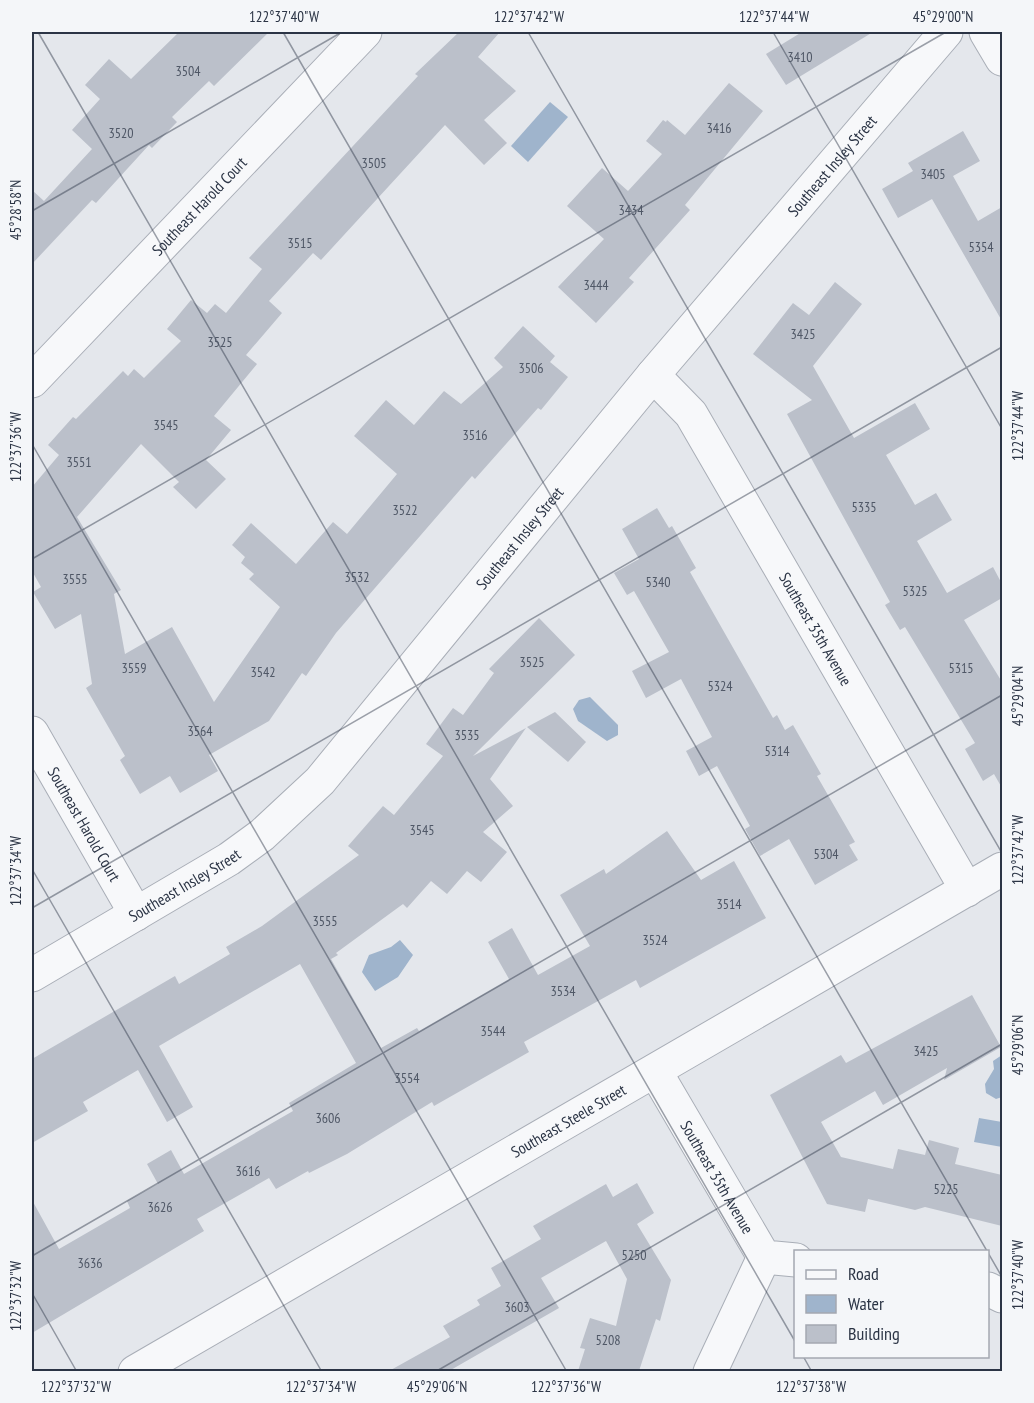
<svg xmlns="http://www.w3.org/2000/svg" width="1034" height="1403" font-family="'PT Sans Narrow',sans-serif">
<style>
.water{fill:#9fb4cc}
.building{fill:#bbc0ca}
.lines{fill:none;stroke-linecap:round;stroke-linejoin:round}
.minor-casing{stroke:#a9aeb7;stroke-width:35}
.tertiary-casing{stroke:#a9aeb7;stroke-width:35}
.minor{stroke:#f7f8fa;stroke-width:33}
.tertiary{stroke:#f7f8fa;stroke-width:33}
.ticks{fill:none;stroke:#2b3445;stroke-width:1.5;stroke-opacity:0.45}
.labels{text-anchor:middle;stroke-width:4.5;stroke-linejoin:round;paint-order:stroke}
.number-label{font-size:14px;fill:#4f5766}
.street-label{font-size:16px;fill:#2b3445;stroke:#f4f6f9}
.neatline{fill:none;stroke:#2b3445;stroke-width:2}
.ticks-label{font-size:15px;text-anchor:middle;fill:#2b3445}
</style>
<rect width="100%" height="100%" fill="#e4e7ec"/>
<g class="water">
<polygon points="550,102 568,117 528,162 511,146"/>
<polygon points="590,697 618,725 618,735 607,741 578,721 573,709 579,700"/>
<polygon points="400,940 413,955 398,977 375,991 362,972 369,955 391,947"/>
<polygon points="1002,1055 1002,1097 996,1099 986,1093 985,1084 994,1069 993,1061"/>
<polygon points="979,1118 1002,1122 1002,1147 974,1142"/>
</g>
<g class="building">
<polygon points="179,32 269,32 214,86 209,81 172,117 177,122 152,148 149,145 96,203 92,200 32,264 32,190 44,201 92,149 72,130 100,99 85,85 109,59 131,79"/>
<polygon points="459,32 500,32 478,57 516,91 484,120 507,143 484,165 445,125 321,260 313,253 269,301 282,313 246,355 257,364 214,416 231,430 206,460 226,479 196,509 173,487 179,482 141,444 77,517 121,590 114,594 125,654 172,627 214,702 280,607 249,579 254,574 241,563 245,557 232,545 251,523 296,564 333,522 347,534 397,474 354,436 386,400 414,425 444,391 461,404 503,367 494,358 523,326 555,356 550,362 568,377 541,410 538,408 475,479 472,476 336,633 306,676 302,673 269,721 209,755 218,771 180,793 170,776 140,794 120,760 125,756 86,688 92,684 81,614 55,629 33,592 41,587 32,571 32,487 59,455 48,445 73,417 76,419 123,371 128,376 134,369 144,378 181,341 167,329 191,300 207,313 215,304 226,313 262,269 249,258 418,76 415,74"/>
<polygon points="802,32 873,32 786,85 766,54"/>
<polygon points="729,83 763,111 685,205 690,210 629,278 634,282 596,323 558,287 604,239 567,206 602,168 628,191 662,154 646,141 663,120 666,122 667,120 685,135"/>
<polygon points="963,131 980,161 953,176 978,221 1002,207 1002,321 932,199 898,218 882,189 913,171 908,163"/>
<polygon points="835,282 862,304 813,366 854,438 915,403 930,429 886,455 915,505 936,493 952,520 917,541 947,593 993,567 1002,584 1002,598 964,620 1002,682 1002,788 994,774 983,781 965,749 975,743 905,627 900,630 885,605 890,602 787,414 812,400 753,354 793,303 809,315"/>
<polygon points="657,508 669,528 672,526 696,568 690,572 773,718 777,715 785,730 793,725 821,774 817,776 855,842 849,845 858,860 815,885 789,839 760,856 745,829 750,826 717,766 699,776 686,751 712,737 681,679 646,698 632,671 669,652 634,591 627,595 614,573 639,559 622,529"/>
<polygon points="539,618 575,655 473,756 526,728 490,779 513,806 483,832 507,852 481,882 467,871 447,894 431,881 407,908 403,904 336,953 338,955 331,959 381,1048 417,1028 419,1031 509,979 488,942 512,928 538,975 590,946 560,895 604,869 606,874 667,831 701,880 734,861 766,918 640,988 636,980 524,1042 529,1052 434,1106 432,1102 347,1154 309,1173 308,1171 276,1189 269,1178 197,1219 204,1231 32,1333 32,1200 59,1249 130,1208 127,1201 158,1184 147,1164 171,1150 184,1174 293,1111 289,1103 356,1063 300,964 159,1046 193,1107 167,1122 138,1070 83,1102 88,1111 32,1143 32,1059 175,976 179,984 230,954 226,947 262,926 359,855 348,846 383,806 394,815 443,756 426,744 453,708 463,715 494,673 489,669"/>
<polygon points="555,712 586,742 568,762 527,727"/>
<polygon points="972,995 1001,1047 944,1080 947,1068 883,1105 875,1091 821,1122 841,1157 893,1169 898,1149 925,1155 929,1140 959,1148 955,1164 1002,1175 1002,1226 925,1207 915,1210 868,1199 865,1212 827,1204 770,1095 841,1055 846,1063"/>
<polygon points="637,1183 654,1213 637,1224 671,1280 660,1321 656,1319 639,1371 578,1371 585,1349 580,1348 590,1318 616,1326 627,1279 606,1241 541,1278 559,1308 449,1371 389,1371 450,1337 443,1326 480,1305 477,1300 501,1286 491,1268 541,1239 533,1226 606,1184 613,1197"/>
</g>
<g class="lines">
<g class="minor-casing">
<g id="minor">
<polyline points="986,32 1002,59"/>
<path id="s1" d="M653,375L691,414L967,890"/>
<path id="s2" d="M32,381L365,32"/>
<path id="s3" d="M32,733L136,914"/>
<path id="s4" d="M32,975L229,859L262,835L320,781L653,375L946,32"/>
<path id="s5" d="M655,1071L764,1257L796,1260"/>
<polyline points="988,1289 1002,1296"/>
<polyline points="710,1372 764,1257"/>
</g>
</g>
<g class="tertiary-casing">
<g id="tertiary">
<path id="s6" d="M135,1372L1002,869"/>
</g>
</g>
<use href="#minor" class="minor"/>
<use href="#tertiary" class="tertiary"/>
</g>
<path class="ticks" d="M38,32L796,1343M283,32L1002,1277M528,32L1002,853M773,32L1002,429M32,211L342,32M32,444L567,1372M32,559L946,32M32,869L322,1372M32,908L1002,347M32,1256L1002,695M32,1293L77,1372M803,1356L812,1372M435,1372L1002,1044"/>
<g class="labels">
<g class="number-label">
<text x="800" y="62">3410</text>
<text x="188" y="76">3504</text>
<text x="719" y="133">3416</text>
<text x="121" y="138">3520</text>
<text x="374" y="168">3505</text>
<text x="933" y="179">3405</text>
<text x="631" y="215">3434</text>
<text x="300" y="248">3515</text>
<text x="981" y="252">5354</text>
<text x="596" y="290">3444</text>
<text x="803" y="339">3425</text>
<text x="220" y="347">3525</text>
<text x="531" y="373">3506</text>
<text x="166" y="430">3545</text>
<text x="475" y="440">3516</text>
<text x="79" y="467">3551</text>
<text x="864" y="512">5335</text>
<text x="405" y="515">3522</text>
<text x="357" y="582">3532</text>
<text x="75" y="584">3555</text>
<text x="658" y="587">5340</text>
<text x="915" y="596">5325</text>
<text x="532" y="667">3525</text>
<text x="134" y="673">3559</text>
<text x="961" y="673">5315</text>
<text x="263" y="677">3542</text>
<text x="720" y="691">5324</text>
<text x="200" y="736">3564</text>
<text x="467" y="740">3535</text>
<text x="777" y="756">5314</text>
<text x="422" y="835">3545</text>
<text x="826" y="859">5304</text>
<text x="729" y="909">3514</text>
<text x="325" y="926">3555</text>
<text x="655" y="945">3524</text>
<text x="563" y="996">3534</text>
<text x="493" y="1036">3544</text>
<text x="926" y="1056">3425</text>
<text x="407" y="1083">3554</text>
<text x="328" y="1123">3606</text>
<text x="248" y="1176">3616</text>
<text x="946" y="1194">5225</text>
<text x="160" y="1212">3626</text>
<text x="634" y="1260">5250</text>
<text x="90" y="1268">3636</text>
<text x="517" y="1312">3603</text>
<text x="608" y="1345">5208</text>
</g>
<g class="street-label">
<text dy="6" stroke="none"><textPath href="#s4" startOffset="1149">Southeast Insley Street</textPath></text>
<text dy="6" stroke="none"><textPath href="#s2" startOffset="242">Southeast Harold Court</textPath></text>
<text dy="6" stroke="none"><textPath href="#s4" startOffset="663">Southeast Insley Street</textPath></text>
<text dy="6" stroke="none"><textPath href="#s1" startOffset="303">Southeast 35th Avenue</textPath></text>
<text dy="6" stroke="none"><textPath href="#s3" startOffset="105">Southeast Harold Court</textPath></text>
<text dy="6" stroke="none"><textPath href="#s4" startOffset="177">Southeast Insley Street</textPath></text>
<text dy="6" stroke="none"><textPath href="#s6" startOffset="501">Southeast Steele Street</textPath></text>
<text dy="6" stroke="none"><textPath href="#s5" startOffset="123">Southeast 35th Avenue</textPath></text>
</g>
</g>
<rect width="1034" height="1403" fill="none" stroke="#f4f6f9" stroke-width="66"/>
<rect x="794" y="1250" width="195" height="108" fill="#f4f6f9" stroke="#a4a8b1" stroke-width="1.5"/>
<rect x="806" y="1270" width="30" height="9" fill="#f7f8fa" stroke="#a4a8b1" stroke-width="1.5"/>
<text x="848" y="1280" font-size="18" fill="#2b3445">Road</text>
<rect x="806" y="1295" width="30" height="18" fill="#9fb4cc" stroke="#a4a8b1" stroke-width="1.5"/>
<text x="848" y="1310" font-size="18" fill="#2b3445">Water</text>
<rect x="806" y="1325" width="30" height="18" fill="#bbc0ca" stroke="#a4a8b1" stroke-width="1.5"/>
<text x="848" y="1340" font-size="18" fill="#2b3445">Building</text>
<rect x="33" y="33" width="968" height="1337" class="neatline"/>
<g class="ticks-label">
<text x="284" y="22">122°37'40"W</text>
<text x="529" y="22">122°37'42"W</text>
<text x="774" y="22">122°37'44"W</text>
<text x="943" y="22">45°29'00"N</text>
<text transform="translate(16 210) rotate(-90)" y="5">45°28'58"N</text>
<text transform="translate(1018 426) rotate(-90)" y="5">122°37'44"W</text>
<text transform="translate(16 447) rotate(-90)" y="5">122°37'36"W</text>
<text transform="translate(1018 696) rotate(-90)" y="5">45°29'04"N</text>
<text transform="translate(1018 850) rotate(-90)" y="5">122°37'42"W</text>
<text transform="translate(16 871) rotate(-90)" y="5">122°37'34"W</text>
<text transform="translate(1018 1045) rotate(-90)" y="5">45°29'06"N</text>
<text transform="translate(1018 1275) rotate(-90)" y="5">122°37'40"W</text>
<text transform="translate(16 1296) rotate(-90)" y="5">122°37'32"W</text>
<text x="76" y="1392">122°37'32"W</text>
<text x="321" y="1392">122°37'34"W</text>
<text x="437" y="1392">45°29'06"N</text>
<text x="566" y="1392">122°37'36"W</text>
<text x="811" y="1392">122°37'38"W</text>
</g>
</svg>
